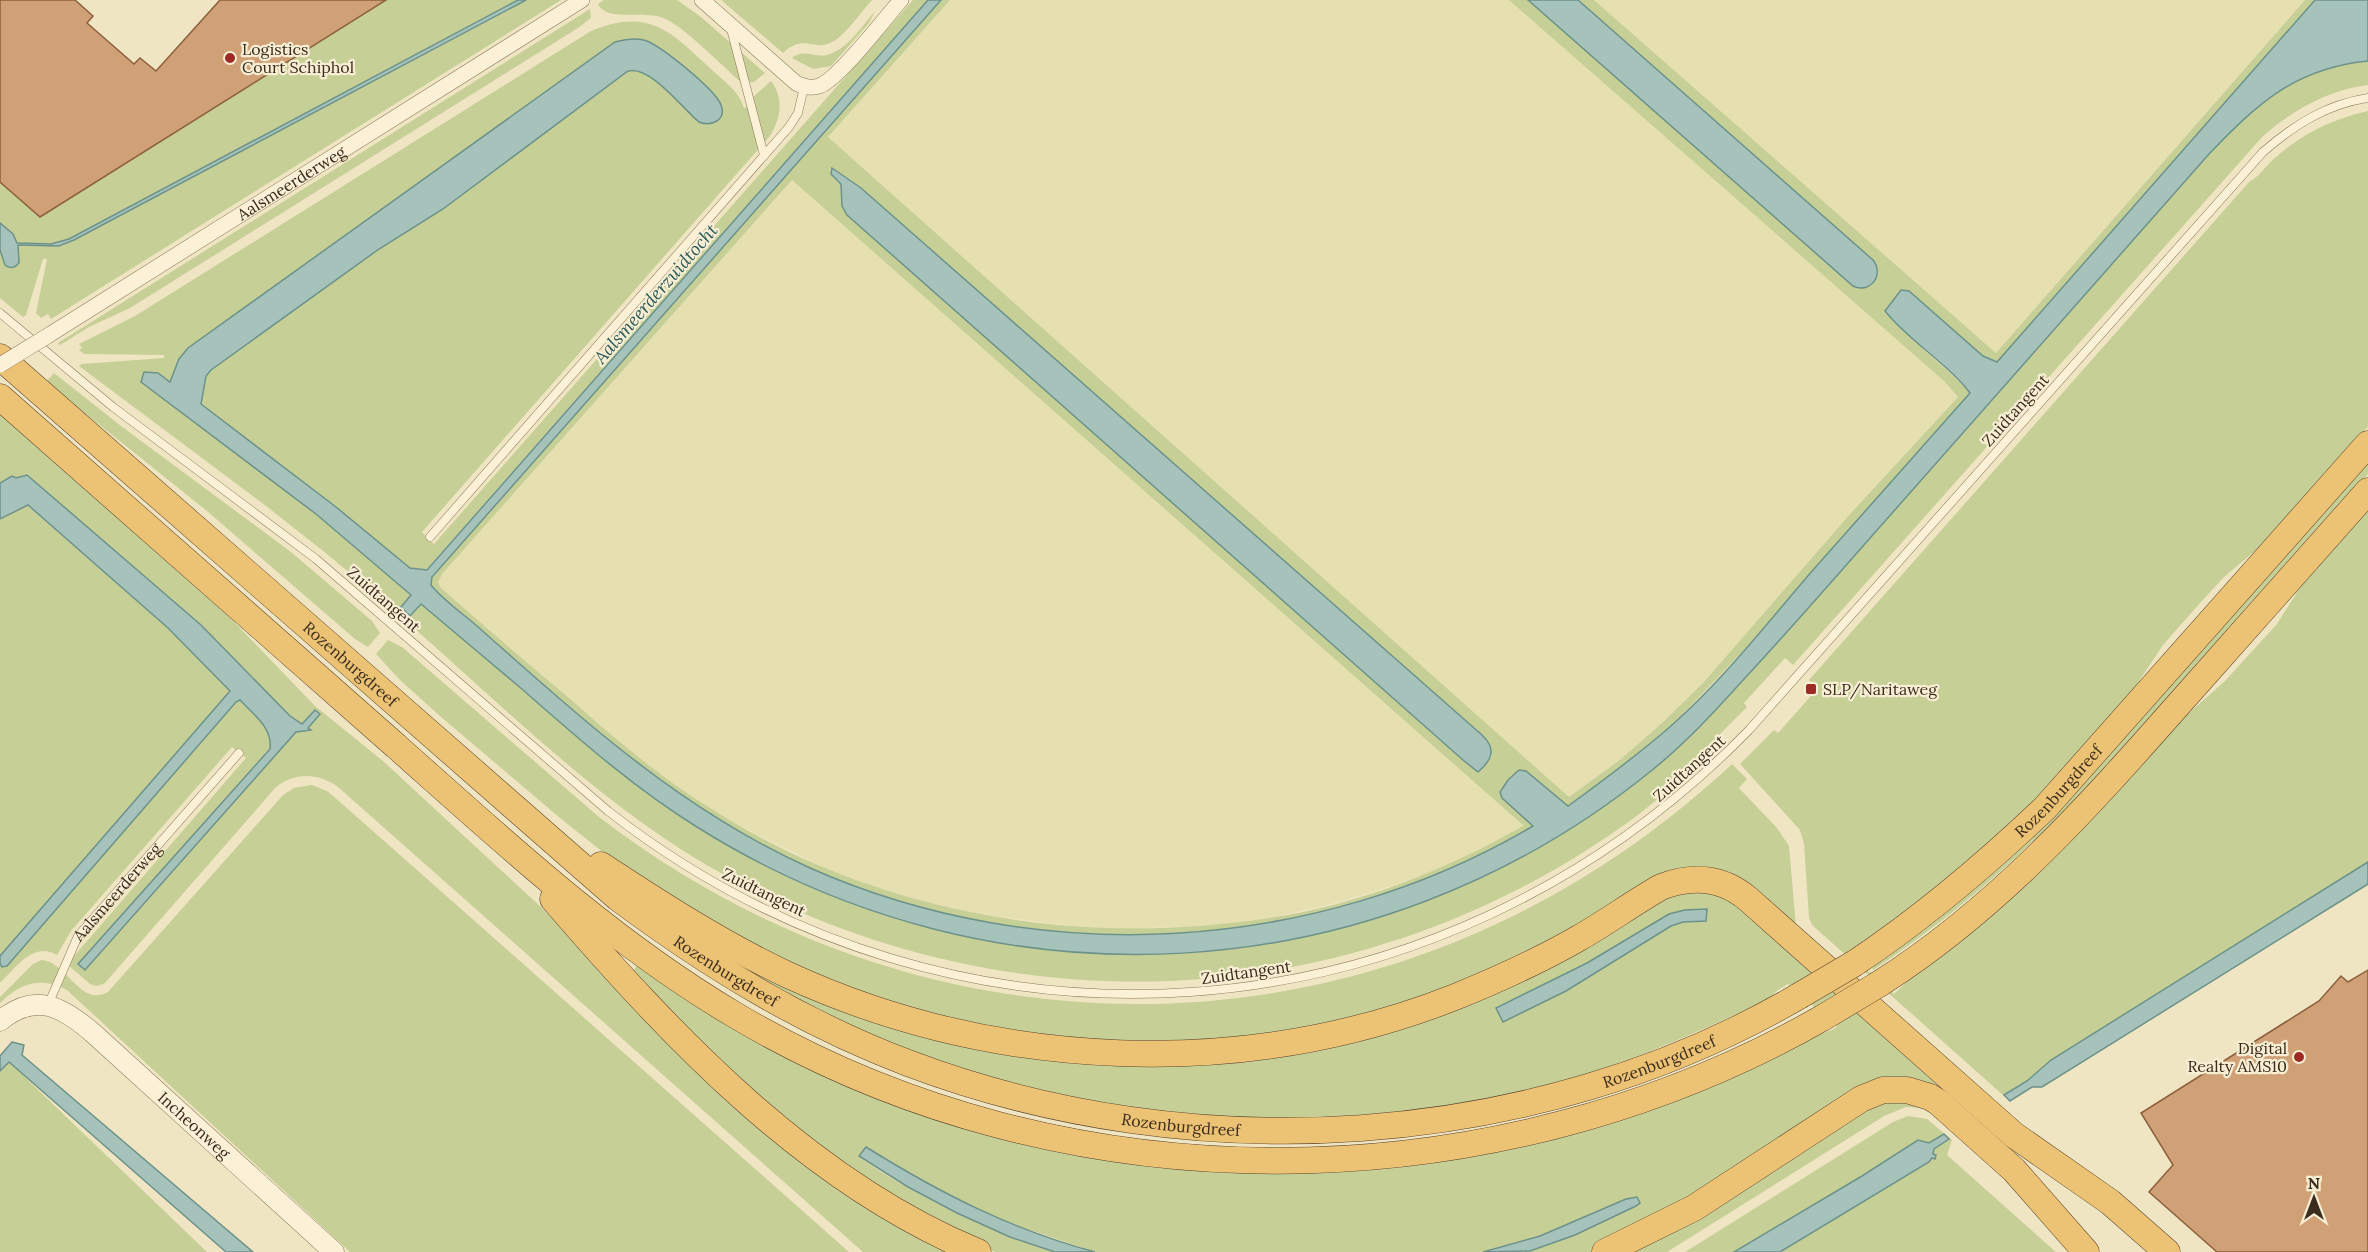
<svg xmlns="http://www.w3.org/2000/svg" width="2368" height="1252" font-family="Lora,serif">
<style>
.farmland{fill:#e6e0b0}
.green{fill:#c6cf96;fill-rule:evenodd}
.water{fill:#a6c3bb;stroke:#6c928a;stroke-width:1.5}
.building{fill:#d0a077;stroke:#8c603d;stroke-width:1.5}
.lines{fill:none;stroke-linecap:round;stroke-linejoin:round}
.service-casing{stroke:#8c7659;stroke-width:9}
.minor-casing{stroke:#8c7659;stroke-width:16}
.tertiary-casing{stroke:#8c7659;stroke-width:21}
.trunk-casing{stroke:#59442d;stroke-width:27}
.service{stroke:#faf1d7;stroke-width:8}
.minor{stroke:#faf1d7;stroke-width:15}
.tertiary{stroke:#faf1d7;stroke-width:20}
.trunk{stroke:#ecc274;stroke-width:26}
.minor-bridge-casing{stroke:#8c7659;stroke-width:16;stroke-linecap:butt}
.trunk-bridge-casing{stroke:#59442d;stroke-width:27;stroke-linecap:butt}
.minor-bridge{stroke:#faf1d7;stroke-width:15}
.trunk-bridge{stroke:#ecc274;stroke-width:26}
.poi-dot{fill:#9e2a26;stroke:#f7eed3;stroke-width:2}
.labels{text-anchor:middle;stroke-width:4.5;stroke-linejoin:round;paint-order:stroke}
.poi-label{font-size:16px;fill:#3b2d1e;stroke:#f7eed3;text-anchor:start}
.street-label{font-size:16px;fill:#3b2d1e;stroke:#f7eed3}
.water-label{font-size:18px;font-style:italic;fill:#2c5b5a;stroke:#f7eed3}
</style>
<rect width="100%" height="100%" fill="#f0e5c3"/>
<g class="farmland">
<polygon points="950,0 1509,0 1944,381 1958,397 1851,513 1703,683 1662,723 1621,759 1569,797 828,137"/>
<polygon points="1594,0 2305,0 1996,353"/>
<polygon points="792,180 1524,826 1489,846 1438,869 1392,886 1335,903 1271,918 1218,925 1119,929 1071,926 973,913 888,892 840,875 754,833 709,808 654,770 619,742 441,588 438,582 443,573"/>
</g>
<g class="green">
<polygon points="386,0 518,0 69,239 51,244 17,243 13,234 0,223 0,182 40,217"/>
<polygon points="526,0 561,0 51,319 48,314 41,318 36,313 47,259 43,259 26,315 23,317 0,298 0,250 3,262 18,245 62,246 74,240"/>
<path d="M604,0H677L701,17L765,73L754,82L742,83C723,67 683,25 663,18C644,10 606,22 598,4Z"/>
<path d="M721,0H872C861,12 845,36 832,42C812,52 805,33 783,53Z"/>
<path d="M913,0H928L426,570L410,568L336,507L201,404L206,376L211,370L379,249L443,209L628,71C650,65 682,108 699,122C714,128 728,117 719,101C710,86 663,46 647,42C637,38 626,39 615,42L188,348L179,359L171,382L161,375L152,372L141,382L316,514L412,595L411,615L421,603C455,632 489,661 522,690C578,738 634,788 696,827C995,1015 1376,994 1651,771C1688,741 1721,705 1753,669C1785,633 1817,598 1849,562C1970,427 2089,290 2209,154C2257,104 2295,68 2368,61V85C2328,90 2293,110 2263,136L1793,665L1785,658L1744,703L1747,707L1712,742L1717,747C1688,773 1659,800 1627,823C1360,1014 1016,1033 728,877C611,814 515,717 416,630C408,618 400,610 387,604L327,554L266,506L79,366L82,364L164,358V355L84,354L79,350L82,348L79,344L135,316L591,31C650,7 671,32 712,70C724,81 739,91 744,108L754,105L753,97L771,81C784,98 781,118 770,136L422,532L434,544Z"/>
<path d="M941,0H950L828,137L1569,797L1621,759L1662,723L1703,683L1851,513L1958,397L1944,381L1509,0H1528L1879,274L1873,260L1578,0H1594L1996,353L2305,0H2315L1997,362L1886,312C1910,342 1944,364 1970,393L1746,648L1704,692L1674,723L1611,775L1567,806L1526,771L1508,780L1500,792L1502,798L1534,826C1316,953 1041,970 810,868C715,826 634,763 556,695C530,672 503,649 477,626C462,613 444,601 431,585L432,577ZM833,168L861,188L1482,735L1489,742L1492,756L1478,772L1463,760L847,215L842,206L841,184L830,170ZM792,180L1524,826H1523C1446,870 1358,905 1269,918C1075,948 872,913 707,806C657,775 613,737 569,698C526,662 483,625 441,588L438,582L443,573Z"/>
<polygon points="590,9 591,18 578,28 130,308 89,327 60,345 58,343"/>
<path d="M875,11L869,23L831,66L813,69L792,58C804,48 814,58 827,55C848,49 862,26 875,11Z"/>
<path d="M2368,111V427L2267,541L2224,577L2200,603L2163,645L2133,690L2056,779L2016,820L1954,876L1865,942L1847,952L1894,994L2174,726L2224,682L2277,624L2306,578L2368,508V862L2051,1060L2027,1081L2004,1096L1812,925L1809,918L1804,844L1800,830L1740,764L1774,730L1778,733L1818,688L1809,680L2249,182C2258,178 2267,164 2276,157C2303,133 2333,119 2368,111Z"/>
<polygon points="54,373 121,426 291,552 372,621 380,633 368,647 355,639 207,511 46,382"/>
<path d="M0,412L215,602L315,706L383,761L542,908L699,1064L963,1252H863L338,787C318,773 296,772 276,787L104,984L96,986L90,984L67,964L246,758L232,747L71,931L57,955C33,941 16,968 0,983V964L2,967L7,966L236,702L240,700C253,714 273,728 270,748L79,964L85,970L296,732L310,730L290,716L201,625L27,475L16,478L12,476L0,483Z"/>
<path d="M2368,460V474C2311,539 2254,603 2197,668C2099,779 1998,888 1873,970L1872,968L1880,960L1975,888L2009,857Z"/>
<polygon points="27,505 168,628 230,691 0,956 0,519"/>
<path d="M388,640L402,647L599,817C947,1084 1411,1064 1732,764L1747,779L1739,788L1777,828L1789,846L1796,927L1716,873L1528,959L1358,1021L1158,1048L964,1028L781,965L619,865L560,818L440,716L400,680L376,654Z"/>
<path d="M312,785L327,791L340,802L849,1252H350L67,990C41,976 20,983 0,1003V997L33,964L41,960C67,961 80,1008 108,992L283,795L294,788Z"/>
<path d="M1688,889L1725,895L1978,1110L1967,1117L1915,1083L1780,1146L1603,1246L1590,1252H1525L1556,1242L1598,1225L1637,1197L1632,1198L1540,1236L1483,1252H1095L992,1217L922,1182L865,1148L859,1157C918,1199 987,1228 1055,1252H995L953,1234L816,1151L628,976L638,965L1028,1143C1062,1150 1096,1157 1131,1162C1329,1191 1534,1160 1718,1082C1748,1069 1778,1054 1808,1039C1817,1034 1828,1033 1837,1027L1788,984L1778,990L1768,999C1702,1031 1635,1060 1564,1081C1339,1146 1088,1125 872,1036C803,1007 739,967 676,926L980,1043L1332,1040L1638,908ZM1685,910L1706,921L1683,922L1671,926L1566,991L1503,1021L1497,1008L1587,963L1659,920Z"/>
<polygon points="9,1062 207,1252 0,1252 0,1071"/>
<polygon points="1902,1099 1926,1108 1906,1107 1884,1116 1667,1252 1621,1252 1865,1106"/>
<polygon points="1908,1116 1927,1119 1952,1140 1947,1155 2056,1252 1780,1252 1929,1162 1933,1154 1929,1143 1848,1184 1734,1252 1685,1252 1893,1122"/>
</g>
<g class="water">
<path d="M518,0H526L74,240L59,246L18,245L19,263C15,268 10,269 5,265L0,250V223L13,234L17,243L51,244L69,239Z"/>
<path d="M928,0H941L432,577L431,585C444,601 462,613 477,626C505,651 532,675 560,699C637,766 717,826 810,868C1040,970 1316,954 1533,826L1502,798L1500,792L1508,780L1519,770L1526,771L1568,806C1604,780 1639,754 1672,725C1724,679 1768,622 1813,570C1865,511 1918,452 1970,393C1946,362 1910,342 1885,311L1901,290L1909,291L1983,356L1997,362L2315,0H2368V61C2295,68 2257,104 2209,154C2091,287 1975,421 1856,554C1820,595 1783,637 1745,678C1716,710 1686,743 1651,771C1376,994 996,1015 697,827C634,788 579,739 523,690C489,661 455,633 421,604L410,616L401,607L411,595L316,514L141,382L144,372L158,373L170,382L179,359L188,348L615,42C626,39 637,37 647,41C663,48 715,89 721,105C727,120 711,127 699,122C682,108 650,65 628,71L443,209L379,249L211,370L206,376L201,404L336,507L410,568L427,570Z"/>
<path d="M1528,0H1578L1873,260C1885,275 1870,294 1853,286Z"/>
<path d="M832,168L861,188L1482,735C1497,749 1492,760 1478,772L1463,760L847,215L842,206L841,184L831,174Z"/>
<path d="M27,475L201,625L290,716L302,724L315,710L320,714L308,728L311,730L296,732L85,970L78,964L270,749C273,728 253,714 240,700L236,702L7,966L2,967L0,964V956L230,691L168,628L28,505L0,519V483L12,476L16,478Z"/>
<polygon points="2368,862 2368,884 2042,1087 2032,1087 2010,1101 2004,1095 2027,1081 2051,1060"/>
<polygon points="1707,909 1706,921 1683,922 1671,926 1566,991 1503,1022 1496,1008 1587,963 1669,914 1685,910"/>
<polygon points="12,1042 24,1045 22,1055 253,1252 226,1252 9,1062 0,1071 0,1056"/>
<polygon points="1944,1134 1949,1139 1934,1149 1933,1154 1936,1155 1935,1159 1932,1158 1929,1162 1780,1252 1734,1252 1862,1176 1918,1140 1929,1143"/>
<path d="M866,1147C940,1193 1010,1229 1095,1252H1055L1010,1237L957,1213L908,1187L859,1156Z"/>
<polygon points="1637,1197 1640,1203 1636,1206 1575,1235 1530,1251 1483,1252 1540,1236 1626,1199"/>
</g>
<g class="building">
<polygon points="0,0 75,0 93,16 87,23 134,64 140,58 156,71 220,0 386,0 40,217 0,182"/>
<polygon points="2368,970 2368,1252 2217,1252 2149,1192 2173,1165 2141,1113 2319,1001 2341,976 2348,982"/>
</g>
<g class="lines">
<g class="service-casing">
<g id="service">
<polyline points="731,29 764,155"/>
<path d="M0,313L113,407L316,559L608,811C958,1084 1440,1047 1749,730L2263,152C2294,125 2327,104 2368,98"/>
<polyline points="430,537 789,127 798,113 804,87"/>
<path id="s1" d="M48,1005L78,936L239,753"/>
</g>
</g>
<g class="minor-casing">
<g id="minor">
<path d="M702,0L796,83C804,87 811,89 819,86C838,80 885,18 901,0"/>
<path id="s2" d="M49,335L582,0"/>
</g>
</g>
<g class="tertiary-casing">
<g id="tertiary">
<path id="s3" d="M0,1021C36,991 63,1007 94,1034L334,1252"/>
</g>
</g>
<g class="trunk-casing">
<g id="trunk">
<path id="s4" d="M0,357L618,898C708,965 802,1023 908,1063C1193,1171 1534,1151 1799,996"/>
<path d="M0,397C132,514 264,630 396,746C504,842 610,941 735,1015C1065,1211 1492,1207 1824,1017"/>
<path d="M601,865C662,905 722,944 788,975C995,1070 1242,1081 1455,997C1497,980 1539,961 1579,938C1607,922 1633,903 1661,887C1692,875 1722,877 1748,899L2014,1135L2110,1202L2167,1252"/>
<path d="M553,899C671,1036 808,1182 978,1252"/>
<path id="s5" d="M1855,963C1924,917 1985,865 2045,808L2368,444"/>
<path d="M1879,984C1997,909 2086,809 2178,705C2241,634 2305,562 2368,491"/>
<polyline points="1605,1252 1694,1208 1861,1099 1883,1090 1907,1090 1930,1097 1938,1102 2014,1170 2086,1252"/>
</g>
</g>
<use href="#service" class="service"/>
<use href="#minor" class="minor"/>
<use href="#tertiary" class="tertiary"/>
<use href="#trunk" class="trunk"/>
<g class="minor-bridge-casing">
<polyline id="minor-bridge" points="0,365 49,335"/>
</g>
<g class="trunk-bridge-casing">
<g id="trunk-bridge">
<polyline points="1799,996 1855,963"/>
<polyline points="1824,1017 1879,984"/>
</g>
</g>
<use href="#minor-bridge" class="minor-bridge"/>
<use href="#trunk-bridge" class="trunk-bridge"/>
</g>
<g class="poi-dot">
<circle cx="230" cy="58" r="6"/>
<rect x="1805" y="683" width="12" height="12" rx="3"/>
<circle cx="2299" cy="1057" r="6"/>
</g>
<g class="labels">
<g class="poi-label">
<text x="242" y="55">Logistics<tspan x="242" dy="18">Court Schiphol</tspan></text>
<text x="1823" y="695">SLP/Naritaweg</text>
<text x="2287" y="1054" text-anchor="end">Digital<tspan x="2287" dy="18">Realty AMS10</tspan></text>
</g>
<g class="street-label">
<text dy="6" stroke="none"><textPath href="#s2" startOffset="286">Aalsmeerderweg</textPath></text>
<text transform="translate(2015 410) rotate(-48)" y="6">Zuidtangent</text>
<text transform="translate(384 599) rotate(41)" y="6">Zuidtangent</text>
<text dy="6" stroke="none"><textPath href="#s4" startOffset="466">Rozenburgdreef</textPath></text>
<text transform="translate(1689 768) rotate(-42)" y="6">Zuidtangent</text>
<text dy="6" stroke="none"><textPath href="#s5" startOffset="267">Rozenburgdreef</textPath></text>
<text transform="translate(764 892) rotate(26)" y="6">Zuidtangent</text>
<text dy="6" stroke="none"><textPath href="#s1" startOffset="134">Aalsmeerderweg</textPath></text>
<text dy="6" stroke="none"><textPath href="#s4" startOffset="952">Rozenburgdreef</textPath></text>
<text transform="translate(1246 972) rotate(-8)" y="6">Zuidtangent</text>
<text dy="6" stroke="none"><textPath href="#s4" startOffset="1924">Rozenburgdreef</textPath></text>
<text dy="6" stroke="none"><textPath href="#s3" startOffset="242">Incheonweg</textPath></text>
<text dy="6" stroke="none"><textPath href="#s4" startOffset="1437">Rozenburgdreef</textPath></text>
</g>
<g class="water-label">
<text transform="translate(656 294) rotate(-49)" y="6">Aalsmeerderzuidtocht</text>
</g>
</g>
<g transform="translate(2314 1198)" stroke="#f7eed3" stroke-width="4.5" paint-order="stroke">
<path d="M0-4.5L10 22L0 15L-10 22Z" fill="#3b2d1e"/>
<text y="-9" font-size="16" font-weight="bold" text-anchor="middle" fill="#3b2d1e">N</text>
</g>
</svg>
